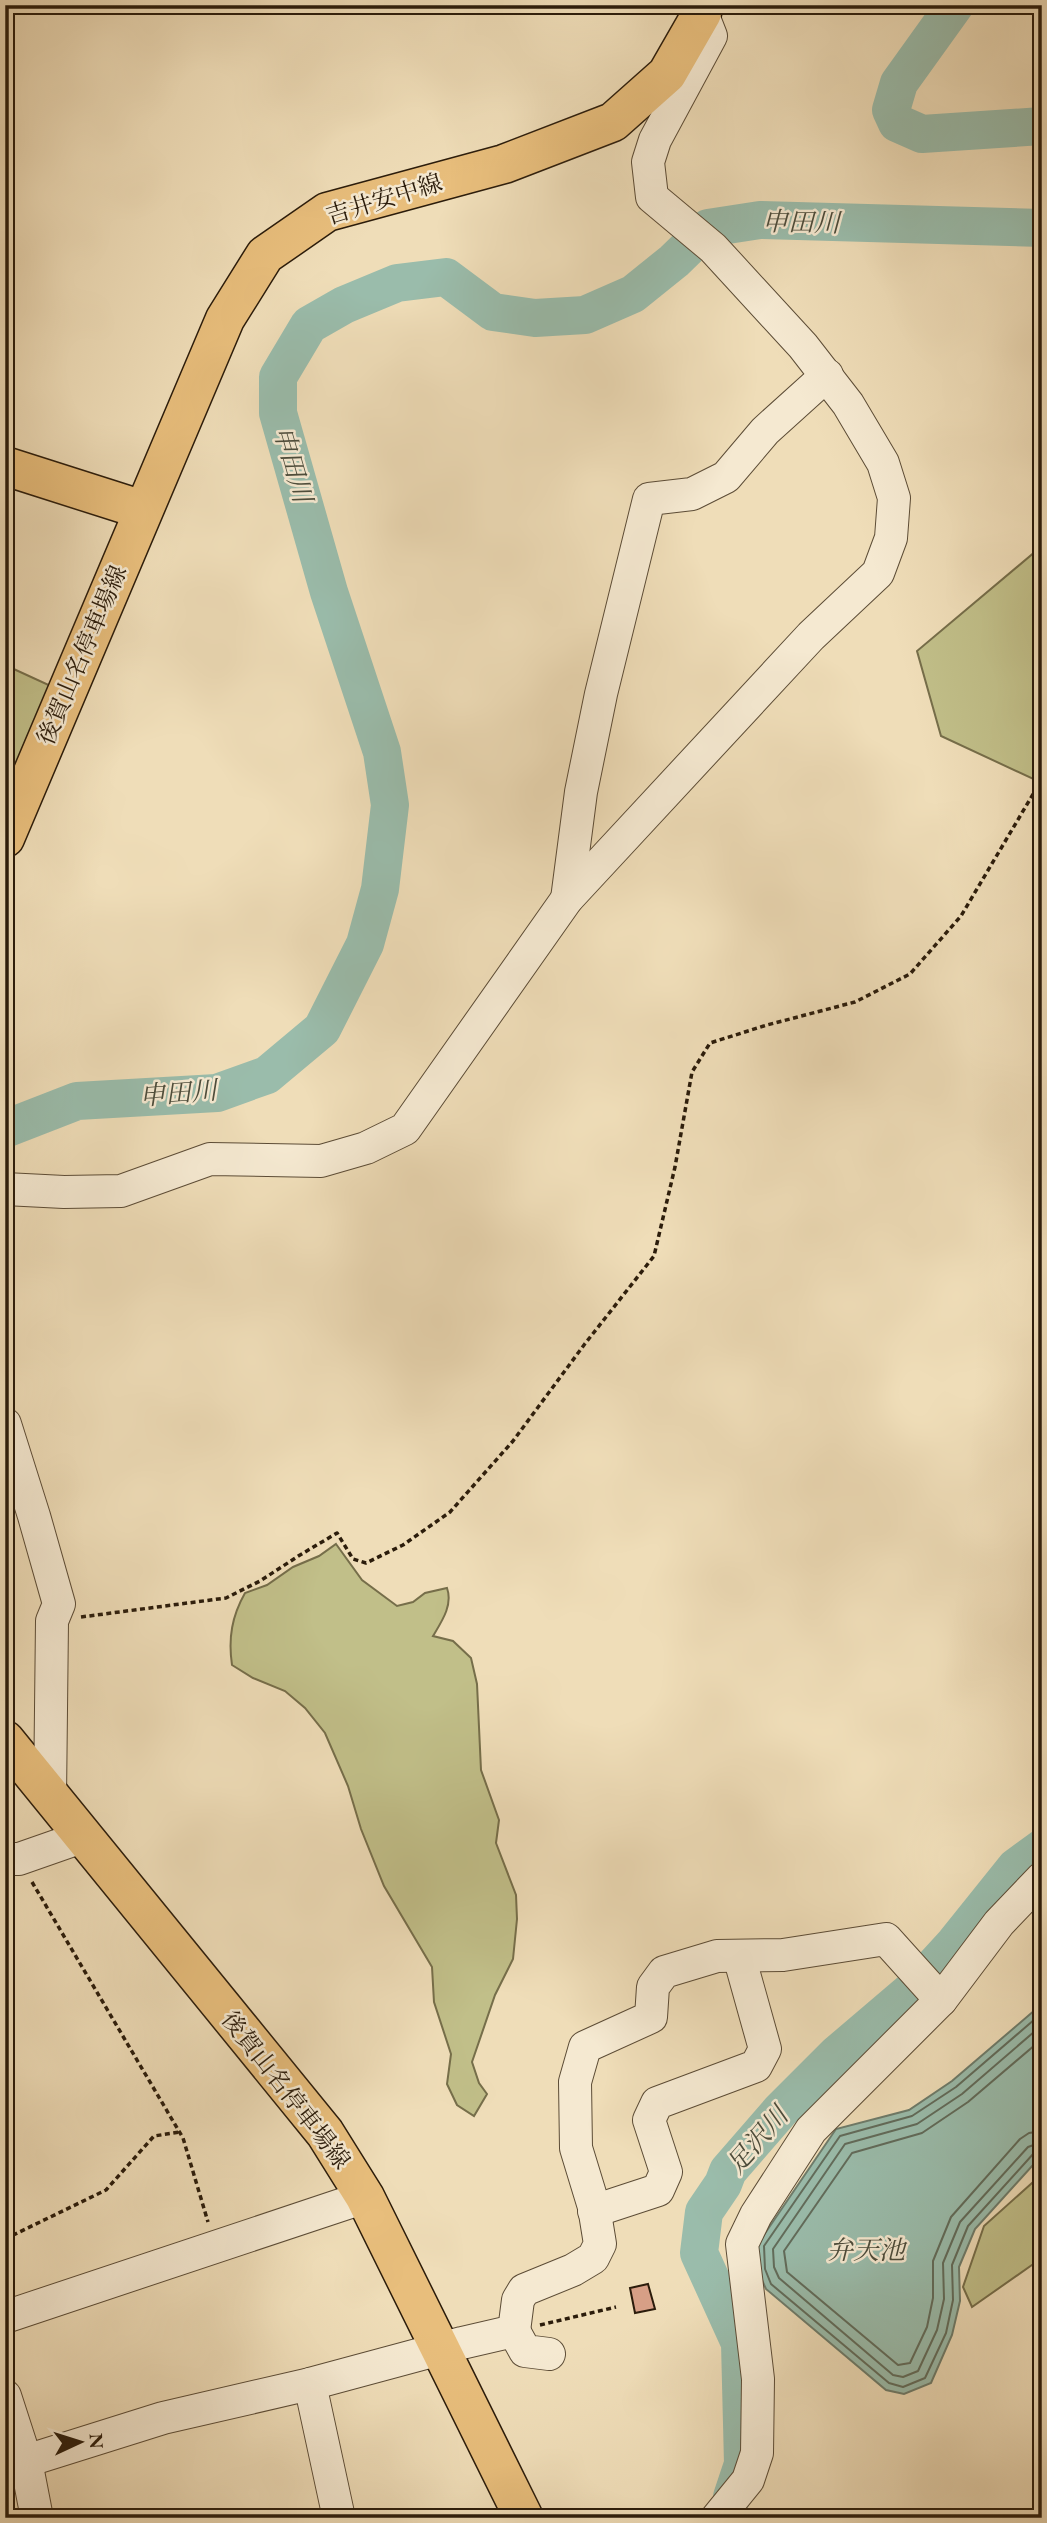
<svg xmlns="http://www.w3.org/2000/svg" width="1047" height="2523" font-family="'EB Garamond','Noto Serif JP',serif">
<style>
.green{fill:#c1bf89;stroke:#766e4a;stroke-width:2}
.water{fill:#9abcab;stroke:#6e7c6b;stroke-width:2}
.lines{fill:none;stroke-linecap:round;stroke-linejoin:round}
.shore{stroke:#626c5b;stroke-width:2}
.river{stroke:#9abcab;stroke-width:38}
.building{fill:#d79f86;stroke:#2b1c0b;stroke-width:2}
.minor-casing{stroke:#5c4c36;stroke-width:34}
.major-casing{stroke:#2b1c0b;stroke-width:41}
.path{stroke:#2b1c0b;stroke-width:3.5;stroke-dasharray:5 3.5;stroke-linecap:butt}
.minor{stroke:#f5e9d1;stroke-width:32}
.major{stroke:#e8be7c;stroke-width:38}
.labels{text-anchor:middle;stroke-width:5;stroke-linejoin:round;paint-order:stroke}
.street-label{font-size:24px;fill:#2b1c0b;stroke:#f5e9d1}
.water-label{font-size:26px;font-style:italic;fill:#4c4c3b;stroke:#f5e9d1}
</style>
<rect width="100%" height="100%" fill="#efddb8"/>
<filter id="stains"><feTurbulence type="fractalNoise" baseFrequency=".00286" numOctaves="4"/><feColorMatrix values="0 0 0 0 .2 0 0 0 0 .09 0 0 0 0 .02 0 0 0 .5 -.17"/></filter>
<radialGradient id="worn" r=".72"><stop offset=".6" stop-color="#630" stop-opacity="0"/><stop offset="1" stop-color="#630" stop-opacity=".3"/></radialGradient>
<g class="green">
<polygon points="1042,546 1042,783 941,736 917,651"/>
<polygon points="5,665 53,687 5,799"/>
<path d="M336,1544L362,1580L397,1606L413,1602L425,1593L447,1588C453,1605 442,1621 433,1636L453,1641L471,1658L477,1684L481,1770L499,1820L496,1843L516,1895L517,1919L513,1959L495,1995L472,2062L479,2083L487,2094L474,2116L457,2105L447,2084L451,2054L434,2002L432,1967L384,1886L361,1829L348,1786L325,1733L305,1708L285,1691L253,1678L232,1665C228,1638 232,1616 245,1593L267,1585L293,1567L319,1556Z"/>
<polygon points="1042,2174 1042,2264 1032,2265 972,2307 963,2287 984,2226"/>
</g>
<polygon class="water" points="1042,2004 1042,2155 975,2229 959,2267 960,2301 952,2335 931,2383 904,2394 886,2390 766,2289 758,2271 757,2245 836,2129 909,2110 952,2081"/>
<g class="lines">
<g class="shore">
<polyline points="1042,2013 956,2087 912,2116 840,2136 764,2246 765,2269 771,2284 889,2383 903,2387 925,2378 946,2333 953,2300 952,2265 968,2226 1034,2153 1042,2151"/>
<polyline points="1042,2025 962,2094 917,2124 845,2144 773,2249 774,2267 779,2278 893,2375 903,2377 918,2371 937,2330 944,2299 943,2263 960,2222 1028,2147 1042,2142"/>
<polyline points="1042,2039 968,2102 922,2133 852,2153 784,2251 787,2272 898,2365 910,2363 927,2327 933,2298 933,2261 951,2217 1020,2139 1029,2133 1042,2131"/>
</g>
<g class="river">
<polyline points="955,5 899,83 891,110 897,123 922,134 1042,126"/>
<polyline points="5,1129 77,1101 217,1093 267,1075 322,1029 365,944 380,889 390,805 382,752 329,592 278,413 278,377 309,325 344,305 397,283 446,277 493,312 535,318 585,315 633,294 674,261 708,228 760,220 1042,228"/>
<polyline points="732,2497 743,2464 740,2343 699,2253 704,2212 723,2184 728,2171 780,2111 837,2054 911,1991 955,1943 1016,1867 1042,1848"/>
</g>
</g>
<polygon class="building" points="648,2284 655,2309 635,2313 630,2288"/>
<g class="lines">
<g class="minor-casing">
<g id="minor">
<polyline points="567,899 581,792 601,694 649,499 692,494 726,477 765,431 827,375"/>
<polyline points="5,1189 64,1192 121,1191 210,1159 321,1161 366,1148 405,1129 567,899 811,636 878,573 891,538 894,498 883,463 848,404 803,346 713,248 652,197 648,162 655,140 711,36 702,13"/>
<polyline points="5,1424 34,1516 59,1604 52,1621 50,1798"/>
<polyline points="5,1859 19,1859 82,1837"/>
<polyline points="594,2211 658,2190 666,2172 649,2120 657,2103 756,2066 765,2049 739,1956"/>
<polyline points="5,2317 365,2197"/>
<polyline points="514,2331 525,2351 549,2354"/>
<polyline points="310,2384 339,2518"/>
<polyline points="5,2396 26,2461 37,2518"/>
<polyline points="26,2461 163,2418 310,2384 462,2343 514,2331 518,2300 524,2290 573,2270 593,2258 600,2244 594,2207 576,2148 575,2082 585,2047 651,2017 653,1987 664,1972 717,1956 783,1955 886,1939 941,2000"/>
<polyline points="717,2518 748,2480 757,2453 758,2379 742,2244 756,2215 811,2130 941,2000 999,1923 1042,1878"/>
</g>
</g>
<g class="major-casing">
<g id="major">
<polyline points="5,466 143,510"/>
<polyline points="5,838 225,319 265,255 327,212 504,164 613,122 667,74 702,13 703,5"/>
<polyline points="5,1740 325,2133 365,2197 524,2518"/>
</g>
</g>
<g class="path">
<polyline points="5,509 11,498"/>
<polyline points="81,1617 226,1598 260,1581 300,1555 337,1533 353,1559 366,1563 403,1545 450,1512 513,1441 584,1345 654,1256 675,1167 692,1072 710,1043 767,1025 855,1002 910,974 961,916 1042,779"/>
<polyline points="32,1882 183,2138 208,2222"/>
<polyline points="5,2239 106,2190 154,2136 180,2132"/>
<polyline points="540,2325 616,2307"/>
</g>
<use href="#minor" class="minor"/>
<use href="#major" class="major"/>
</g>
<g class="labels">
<g class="street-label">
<text transform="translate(384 199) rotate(-17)" y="8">吉井安中線</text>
<text transform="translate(82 655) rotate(-67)" y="8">後賀山名停車場線</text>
<text transform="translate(286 2090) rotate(52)" y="8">後賀山名停車場線</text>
</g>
<g class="water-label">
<text transform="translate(801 222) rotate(1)" y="9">申田川</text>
<text transform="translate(293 464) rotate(74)" y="9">申田川</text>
<text transform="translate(178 1093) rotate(-5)" y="9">申田川</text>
<text transform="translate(757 2140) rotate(-49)" y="9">足沢川</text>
<text x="866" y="2259">弁天池</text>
</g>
</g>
<rect width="1047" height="2523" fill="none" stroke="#efddb8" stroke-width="28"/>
<rect x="7" y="7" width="1033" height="2509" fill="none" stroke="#2b1c0b" stroke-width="3.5"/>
<rect x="14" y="14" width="1019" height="2495" fill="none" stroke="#2b1c0b" stroke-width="2"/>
<g transform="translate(80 2442) rotate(86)" stroke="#f5e9d1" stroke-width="5" paint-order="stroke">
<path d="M0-5L12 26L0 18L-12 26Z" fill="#2b1c0b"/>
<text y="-10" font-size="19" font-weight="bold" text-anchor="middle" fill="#2b1c0b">N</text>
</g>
<rect width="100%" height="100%" filter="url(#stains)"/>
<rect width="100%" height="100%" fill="url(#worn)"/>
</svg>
